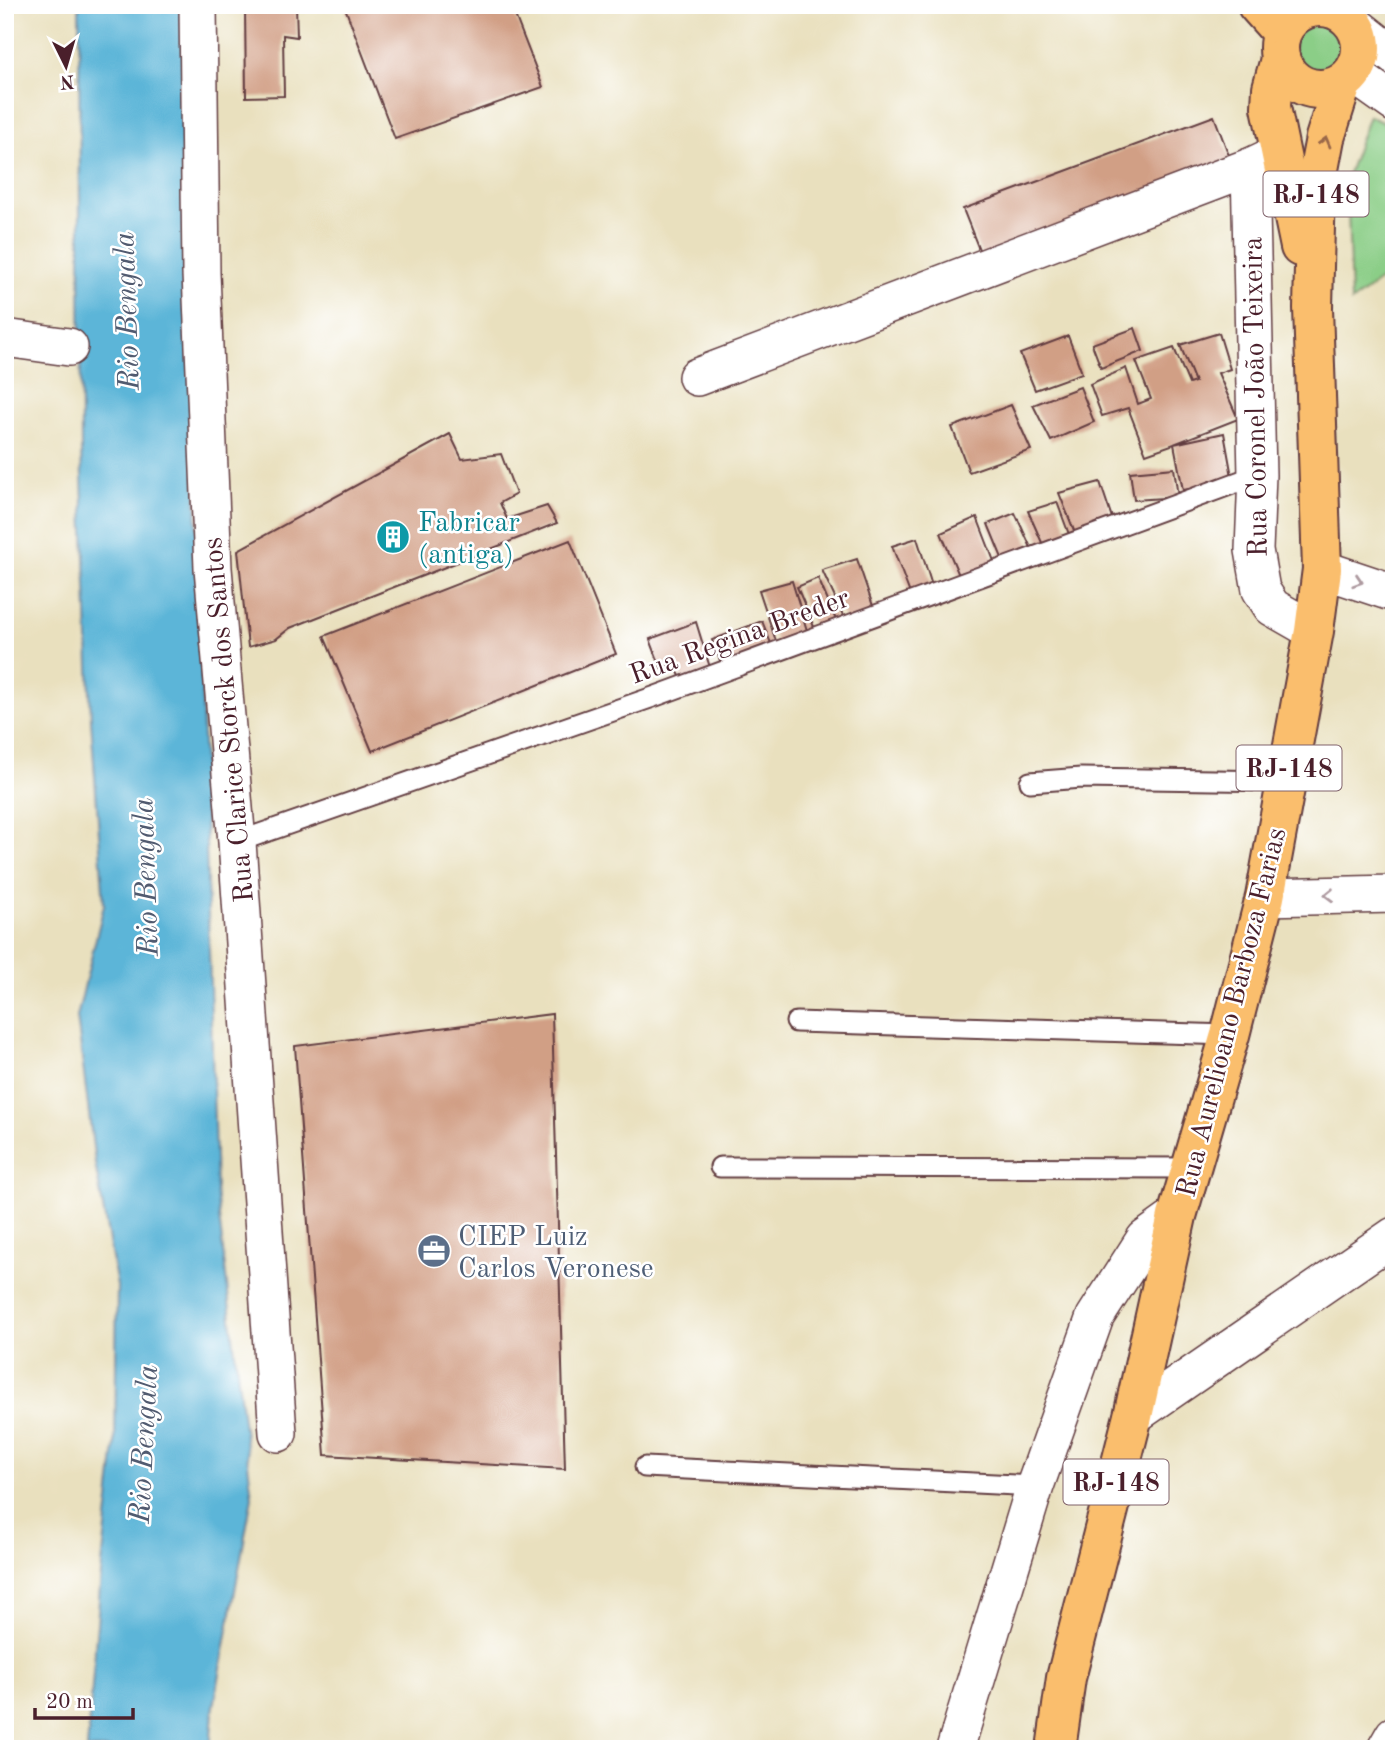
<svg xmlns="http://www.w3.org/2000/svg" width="1399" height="1754" font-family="'Old Standard TT',serif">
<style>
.green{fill:#8bce87;stroke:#6a7659;stroke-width:2}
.water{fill:#5bb5d8;stroke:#526a82;stroke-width:2}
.building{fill:#d19f85}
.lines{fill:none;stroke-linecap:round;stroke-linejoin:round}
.service-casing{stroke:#623c41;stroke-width:23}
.minor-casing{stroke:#623c41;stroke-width:40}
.primary-casing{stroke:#623c41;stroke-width:42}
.service{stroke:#fff;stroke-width:19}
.minor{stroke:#fff;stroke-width:37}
.primary{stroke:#fabe6d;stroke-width:38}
.oneway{stroke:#996749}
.oneway2{stroke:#ae9aa0}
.labels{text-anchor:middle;stroke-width:5;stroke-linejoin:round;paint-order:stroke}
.shield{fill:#fff;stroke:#80626b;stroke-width:2}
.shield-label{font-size:26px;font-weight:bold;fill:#4a1f2b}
.street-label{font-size:28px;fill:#4a1f2b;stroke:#fff}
.culture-label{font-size:28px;fill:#0d838f;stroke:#fff;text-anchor:start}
.service-label{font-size:28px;fill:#4e5e75;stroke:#fff;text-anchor:start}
.water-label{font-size:30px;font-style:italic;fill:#515b70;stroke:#fff}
</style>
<rect width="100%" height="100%" fill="#fff"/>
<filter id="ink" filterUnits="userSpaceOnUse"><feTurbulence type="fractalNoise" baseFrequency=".0143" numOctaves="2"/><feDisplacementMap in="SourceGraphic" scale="14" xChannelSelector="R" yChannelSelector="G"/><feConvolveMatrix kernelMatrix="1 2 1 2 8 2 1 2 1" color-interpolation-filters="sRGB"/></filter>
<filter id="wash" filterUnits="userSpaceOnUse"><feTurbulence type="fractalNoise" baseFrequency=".00686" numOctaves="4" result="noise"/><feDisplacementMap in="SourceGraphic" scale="28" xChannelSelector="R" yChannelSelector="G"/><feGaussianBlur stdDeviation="1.57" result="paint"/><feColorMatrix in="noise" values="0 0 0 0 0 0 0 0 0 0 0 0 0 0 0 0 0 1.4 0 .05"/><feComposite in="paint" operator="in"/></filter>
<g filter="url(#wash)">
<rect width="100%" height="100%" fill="#e9e0be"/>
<g class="green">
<circle cx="1320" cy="47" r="27"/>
<polygon points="1369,116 1394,128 1394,270 1351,302 1347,176"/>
</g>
<polygon class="water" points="79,5 182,5 216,1191 252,1497 213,1712 210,1749 87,1749 101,1574 115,1445 117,1286 95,1163 77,1017 104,905 91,720 81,450"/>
<g id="blocks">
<g class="building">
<polygon points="245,5 296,5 297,37 283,35 284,96 246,97"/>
<polygon points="344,5 511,5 543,87 395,139"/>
<polygon points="1214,116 1231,161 982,257 963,209"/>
<polygon points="1135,328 1143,351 1101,368 1092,344"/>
<polygon points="1219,333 1230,369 1218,373 1238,419 1174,444 1224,433 1233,482 1183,490 1174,444 1146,454 1128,408 1102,416 1090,384 1126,368 1138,404 1151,399 1136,361 1174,348 1189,384 1195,382 1180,345"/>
<polygon points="1068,336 1082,373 1035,390 1020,354"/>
<polygon points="1080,387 1094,422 1051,441 1033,405"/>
<polygon points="1011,405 1031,450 969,472 952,427"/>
<polygon points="450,434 462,459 501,454 516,494 500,503 507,519 547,506 557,523 290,628 276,639 248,647 238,550"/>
<polygon points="1174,468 1178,497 1134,500 1130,472"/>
<polygon points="1100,482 1114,524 1077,538 1059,493"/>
<polygon points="1057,502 1070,537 1043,545 1028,511"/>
<polygon points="1015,513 1033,552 1004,563 988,524"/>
<polygon points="977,517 997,569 961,580 941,533"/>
<polygon points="917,538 934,592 912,599 892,546"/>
<polygon points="570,540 616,654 372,751 324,636"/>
<polygon points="857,559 875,612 847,624 822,570"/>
<polygon points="818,578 839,627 817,634 797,587"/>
<polygon points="792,581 809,637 778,647 759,590"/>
<polygon points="762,621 774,651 723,668 712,640"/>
<polygon points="696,622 712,674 683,682 674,664 661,668 650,639"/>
<polygon points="552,1014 565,1469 325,1455 295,1046"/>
</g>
</g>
</g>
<g filter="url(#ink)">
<use href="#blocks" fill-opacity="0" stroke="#623c41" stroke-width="2"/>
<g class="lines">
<g class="service-casing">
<g id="service">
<polyline points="1030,782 1081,778 1286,781"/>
<polyline points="237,842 656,696 1257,475"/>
<polyline points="796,1022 1230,1035"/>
<polyline points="720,1167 1193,1168"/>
<polyline points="645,1467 1035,1486"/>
</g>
</g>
<g class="minor-casing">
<g id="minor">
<polyline points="198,5 201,273 213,568 237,842 278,1433"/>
<polyline points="1355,25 1394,56"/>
<polyline points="1353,74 1394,103"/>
<polyline points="1269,158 1250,167 1257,475 1254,550 1261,590 1272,607 1314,631"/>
<polyline points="5,338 69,347"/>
<polyline points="697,377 1250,167"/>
<polyline points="1322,569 1394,593"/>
<polyline points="1265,897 1394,894"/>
<polyline points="1133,1416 1394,1236"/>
<polyline points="955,1749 1035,1486 1095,1317 1145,1239 1177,1216"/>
<polyline points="1386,1749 1394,1735"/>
</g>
</g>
<g class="primary-casing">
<g id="primary">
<polyline points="1257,5 1281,32"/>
<circle cx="1320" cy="48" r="41"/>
<polyline points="1280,59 1272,88 1271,107 1300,247"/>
<polyline points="1056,1749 1066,1678 1133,1416 1177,1216 1230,1035 1265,897 1314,631 1322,569 1313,308 1316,185 1325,138 1342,84"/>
</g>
</g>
<use href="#service" class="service"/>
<use href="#minor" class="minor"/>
<use href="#primary" class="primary"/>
</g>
<defs><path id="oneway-chevron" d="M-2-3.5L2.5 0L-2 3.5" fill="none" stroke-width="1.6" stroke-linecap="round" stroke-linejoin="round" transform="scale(1.75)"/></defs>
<use class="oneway" href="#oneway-chevron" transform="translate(1325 142) rotate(-75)"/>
<g class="oneway2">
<use href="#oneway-chevron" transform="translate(1358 581) rotate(18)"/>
<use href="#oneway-chevron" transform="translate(1329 895) rotate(179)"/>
</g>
</g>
<defs>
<g id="building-disc" transform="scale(1.75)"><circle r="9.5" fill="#0f9aa8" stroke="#fff"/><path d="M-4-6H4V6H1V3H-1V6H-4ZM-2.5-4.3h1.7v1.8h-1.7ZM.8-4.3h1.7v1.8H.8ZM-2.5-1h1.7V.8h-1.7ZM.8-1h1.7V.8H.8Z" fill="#fff"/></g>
<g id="office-disc" transform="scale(1.75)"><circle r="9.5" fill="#5c6f8a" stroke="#fff"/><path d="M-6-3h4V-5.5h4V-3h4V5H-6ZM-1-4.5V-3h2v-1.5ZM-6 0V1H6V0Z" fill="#fff"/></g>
</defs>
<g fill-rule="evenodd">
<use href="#building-disc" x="393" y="537"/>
<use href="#office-disc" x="434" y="1251"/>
</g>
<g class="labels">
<g class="shield">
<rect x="1263.5" y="171.5" width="105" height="45" rx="5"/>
<rect x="1236.5" y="745.5" width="105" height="45" rx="5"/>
<rect x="1063.5" y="1459.5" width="105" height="45" rx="5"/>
</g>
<g class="shield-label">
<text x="1316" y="203">RJ-148</text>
<text x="1289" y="777">RJ-148</text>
<text x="1116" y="1491">RJ-148</text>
</g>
<g class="street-label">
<text transform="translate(1254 397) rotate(-91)" y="10">Rua Coronel João Teixeira</text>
<text transform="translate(739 635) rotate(-20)" y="10">Rua Regina Breder</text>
<text transform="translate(227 720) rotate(-95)" y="10">Rua Clarice Storck dos Santos</text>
<text transform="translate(1230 1012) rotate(-76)" y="10">Rua Aurelioano Barboza Farias</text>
</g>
<g class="culture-label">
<text x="418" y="531">Fabricar<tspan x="418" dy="32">(antiga)</tspan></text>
</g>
<g class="service-label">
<text x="458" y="1245">CIEP Luiz<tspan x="458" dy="32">Carlos Veronese</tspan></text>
</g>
<g class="water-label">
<text transform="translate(126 311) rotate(-92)" y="10">Rio Bengala</text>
<text transform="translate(145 877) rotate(-92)" y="10">Rio Bengala</text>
<text transform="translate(143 1444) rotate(-87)" y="10">Rio Bengala</text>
</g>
</g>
<rect width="1399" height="1754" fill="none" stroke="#fff" stroke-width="28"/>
<g transform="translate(66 66) rotate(175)" stroke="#ffffff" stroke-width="5" paint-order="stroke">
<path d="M0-5L12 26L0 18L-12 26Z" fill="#4a1f2b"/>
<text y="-10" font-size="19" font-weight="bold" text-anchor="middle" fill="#4a1f2b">N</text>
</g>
<path d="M35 1708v10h98v-10" fill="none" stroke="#4a1f2b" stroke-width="3.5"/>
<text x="46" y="1708" font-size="21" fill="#4a1f2b" stroke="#ffffff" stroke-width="5" paint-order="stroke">20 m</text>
</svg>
